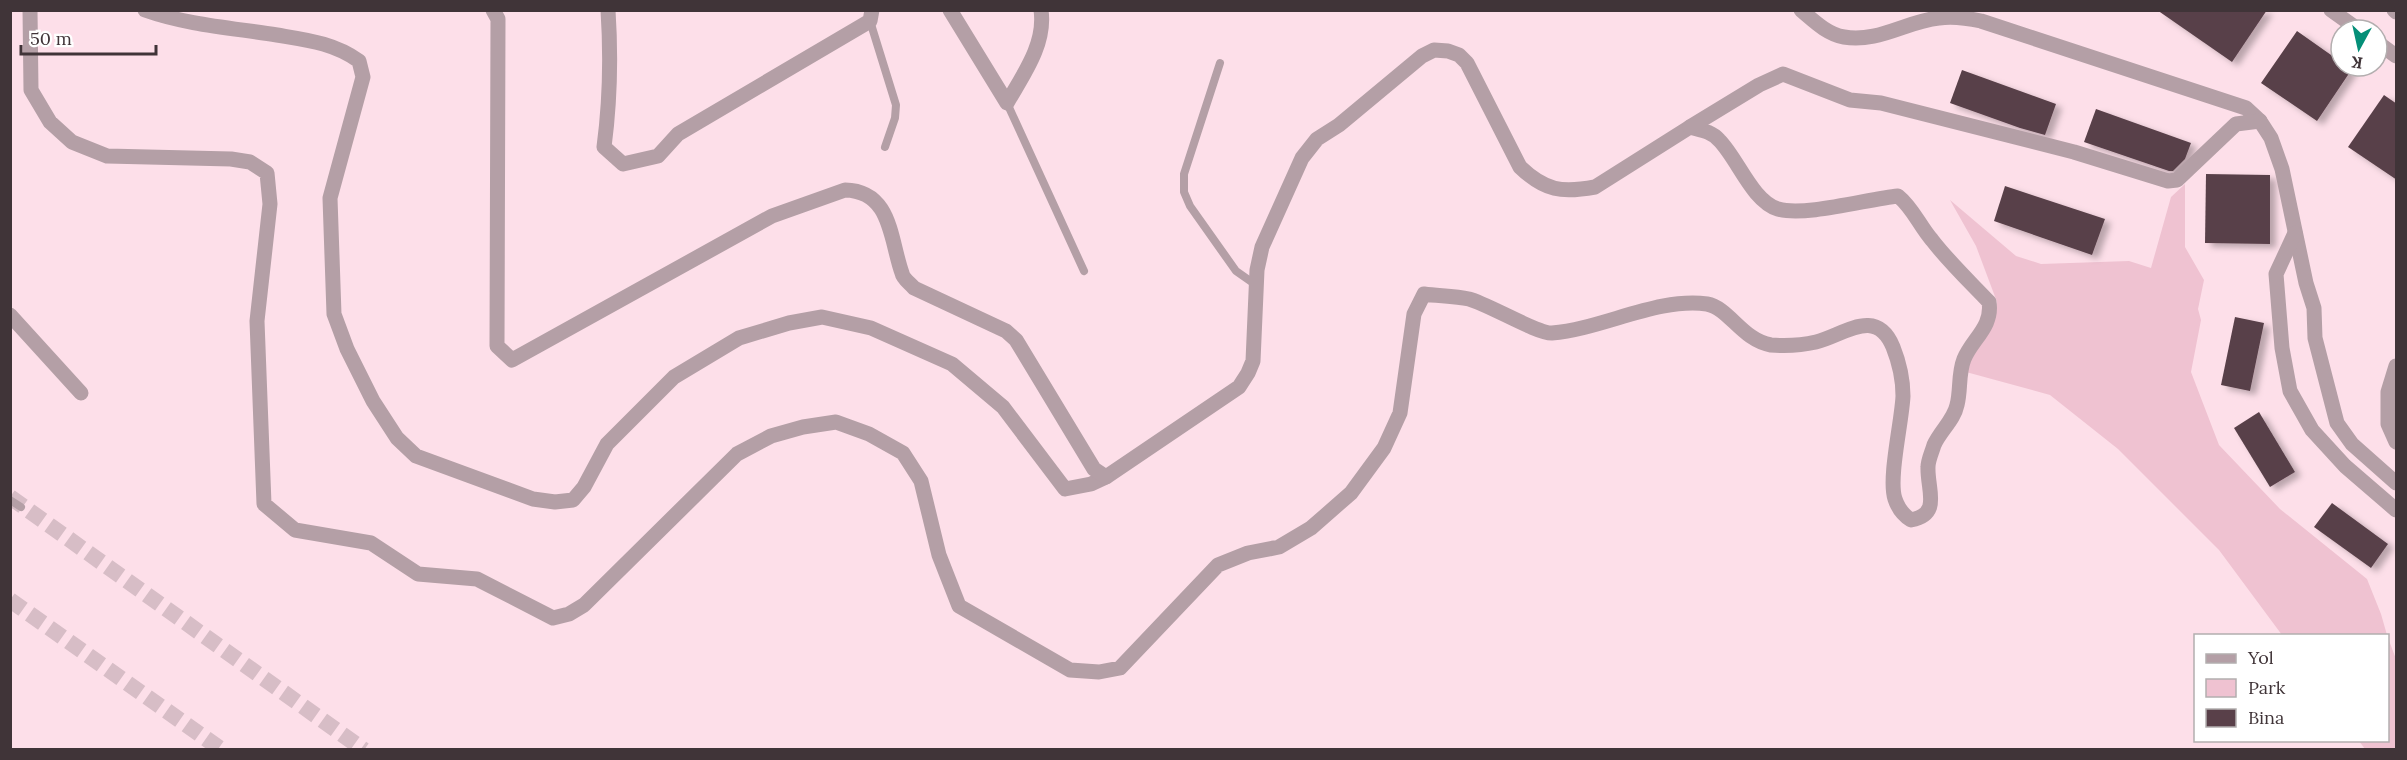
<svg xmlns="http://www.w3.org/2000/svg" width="2407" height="760" font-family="Lora,serif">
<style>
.green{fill:#efc2d1}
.building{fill:#594049;filter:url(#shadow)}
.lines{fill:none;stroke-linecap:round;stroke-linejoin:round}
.trunk-tunnel{stroke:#d7bdc6;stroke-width:16;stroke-dasharray:16 8;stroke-linecap:butt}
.service{stroke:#b49fa6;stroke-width:8}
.minor{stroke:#b49fa6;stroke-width:15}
</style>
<defs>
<filter id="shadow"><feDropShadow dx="6" dy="4" stdDeviation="3" flood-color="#0004"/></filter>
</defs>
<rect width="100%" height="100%" fill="#fddfe9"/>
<g class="green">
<polygon points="2185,184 2185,247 2204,280 2198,309 2201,320 2191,372 2219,445 2280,509 2367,579 2381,614 2387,635 2282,635 2219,550 2118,449 2050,395 1966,372 1975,349 1994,322 1997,302 1976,246 1950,200 2016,256 2041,264 2129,261 2151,268 2171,197"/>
<polygon points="2388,638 2396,659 2396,749 2365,749 2359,741 2388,740"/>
</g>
<g class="building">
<polygon points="2157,10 2267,10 2232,62"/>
<polygon points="2297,31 2341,62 2341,66 2347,66 2352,69 2317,121 2261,83"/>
<polygon points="1962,70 2056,104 2045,135 2020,128 1950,103"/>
<polygon points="2384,95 2397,104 2397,180 2348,147"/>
<polygon points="2096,109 2191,143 2185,159 2173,171 2169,171 2084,142"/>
<polygon points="2206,174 2270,175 2270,244 2205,243"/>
<polygon points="2005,186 2105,219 2092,255 1994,221"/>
<polygon points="2235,317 2264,323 2250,391 2221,385"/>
<polygon points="2259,412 2295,472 2270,487 2234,428"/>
<polygon points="2332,503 2388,544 2371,568 2314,527"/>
</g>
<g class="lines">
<g class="trunk-tunnel">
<polyline points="10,497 364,750"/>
<polyline points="10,600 222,750"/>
</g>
<g class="service">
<polyline points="870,21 896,105 895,118 885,147"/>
<polyline points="1220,63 1184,174 1184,192 1190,206 1236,271 1256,285"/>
<polyline points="1007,103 1084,271"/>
<polyline points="10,500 21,507"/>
</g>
<g class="minor">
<path d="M30,10L31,90L50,122L72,142L107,156L231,159L250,162L267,173L270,204L257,321L264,504L295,530L371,543L418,574L477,579L553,618L569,614L584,605L737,454L771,436L803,427L836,422L869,434L903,453L921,481L939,555L959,606L1070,670L1099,672L1120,668L1218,565L1248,553L1279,547L1311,528L1351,493L1384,448L1400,413L1414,314L1424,294C1438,296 1454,296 1469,299C1488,304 1538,334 1552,333C1602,329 1658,297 1707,304C1729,308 1742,340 1771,345C1784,346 1803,345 1816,342C1844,335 1876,306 1893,347C1899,362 1903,380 1903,396C1902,421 1888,479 1895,499C1898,508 1903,515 1911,520C1942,514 1927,490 1928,467C1928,460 1932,452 1934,445C1940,431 1954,420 1957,405C1961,390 1958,374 1964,359C1972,339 1993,327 1989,302C1970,282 1949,262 1932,240C1919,225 1913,208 1898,196C1868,199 1804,217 1778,209C1752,201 1738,159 1719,140C1711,131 1700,130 1690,127L1595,187C1562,193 1545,191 1520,167L1467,63L1459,55L1448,51L1434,50L1422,56L1339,125L1317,139L1302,158L1262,247L1257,270L1253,361L1248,373L1239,387L1106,477L1091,484L1065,489L1003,407L952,364L871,328L822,317L789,323L739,338L674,377L607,444L584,487L573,500L555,502L533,499L416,456L397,438L373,401L347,349L334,314L330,198L363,77L359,61C334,43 307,40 277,35C233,28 187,25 145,10"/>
<path d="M493,10L498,19L497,346L512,360L772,216L845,190C892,191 890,240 902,273C903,279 910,283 914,288L1006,331L1016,340L1094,469L1106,477"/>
<path d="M608,10C611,56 610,102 604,147L623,164L658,156L678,134L870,21L872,10"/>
<path d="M950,10L1007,103C1023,75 1046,44 1041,10"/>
<path d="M1801,10C1814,21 1827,34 1844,37C1878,43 1907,21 1939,18C1953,16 1967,18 1981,21L2246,108L2260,121L2271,138L2282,169L2306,283L2314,308L2315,338L2337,423L2352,444L2396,483"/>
<polyline points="2331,10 2359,30"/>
<polyline points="2394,10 2396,12"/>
<polyline points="2377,42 2396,56"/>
<polyline points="1690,127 1759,85 1783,74 1850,100 1881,103 2074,152 2168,181 2177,180 2236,124 2260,121"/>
<polyline points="2295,233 2276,274 2282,348 2290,391 2312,430 2345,466 2396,510"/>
<polyline points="10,315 81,393"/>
<polyline points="2396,366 2388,392 2388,424 2396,442"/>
</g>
</g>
<rect width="2407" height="760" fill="none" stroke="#403438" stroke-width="24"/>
<rect x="2194" y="634" width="195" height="108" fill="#ffffff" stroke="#b3aeaf" stroke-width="1.5"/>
<rect x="2206" y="654" width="30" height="9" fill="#b49fa6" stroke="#b3aeaf" stroke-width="1.5"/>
<text x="2248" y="664" font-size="18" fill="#403438">Yol</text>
<rect x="2206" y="679" width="30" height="18" fill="#efc2d1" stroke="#b3aeaf" stroke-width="1.5"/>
<text x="2248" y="694" font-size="18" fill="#403438">Park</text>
<rect x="2206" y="709" width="30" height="18" fill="#594049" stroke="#b3aeaf" stroke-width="1.5"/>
<text x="2248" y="724" font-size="18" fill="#403438">Bina</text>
<g transform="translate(2359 48) rotate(188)"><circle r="28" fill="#ffffff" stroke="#b3aeaf" stroke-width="1.5"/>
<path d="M0-4.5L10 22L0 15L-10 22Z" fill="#058f78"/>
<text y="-9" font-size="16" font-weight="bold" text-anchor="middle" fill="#403438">K</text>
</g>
<path d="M21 45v9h135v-9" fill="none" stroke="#403438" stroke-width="3"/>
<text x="30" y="45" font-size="18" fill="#403438" stroke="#ffffff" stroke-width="4.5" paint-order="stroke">50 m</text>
</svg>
